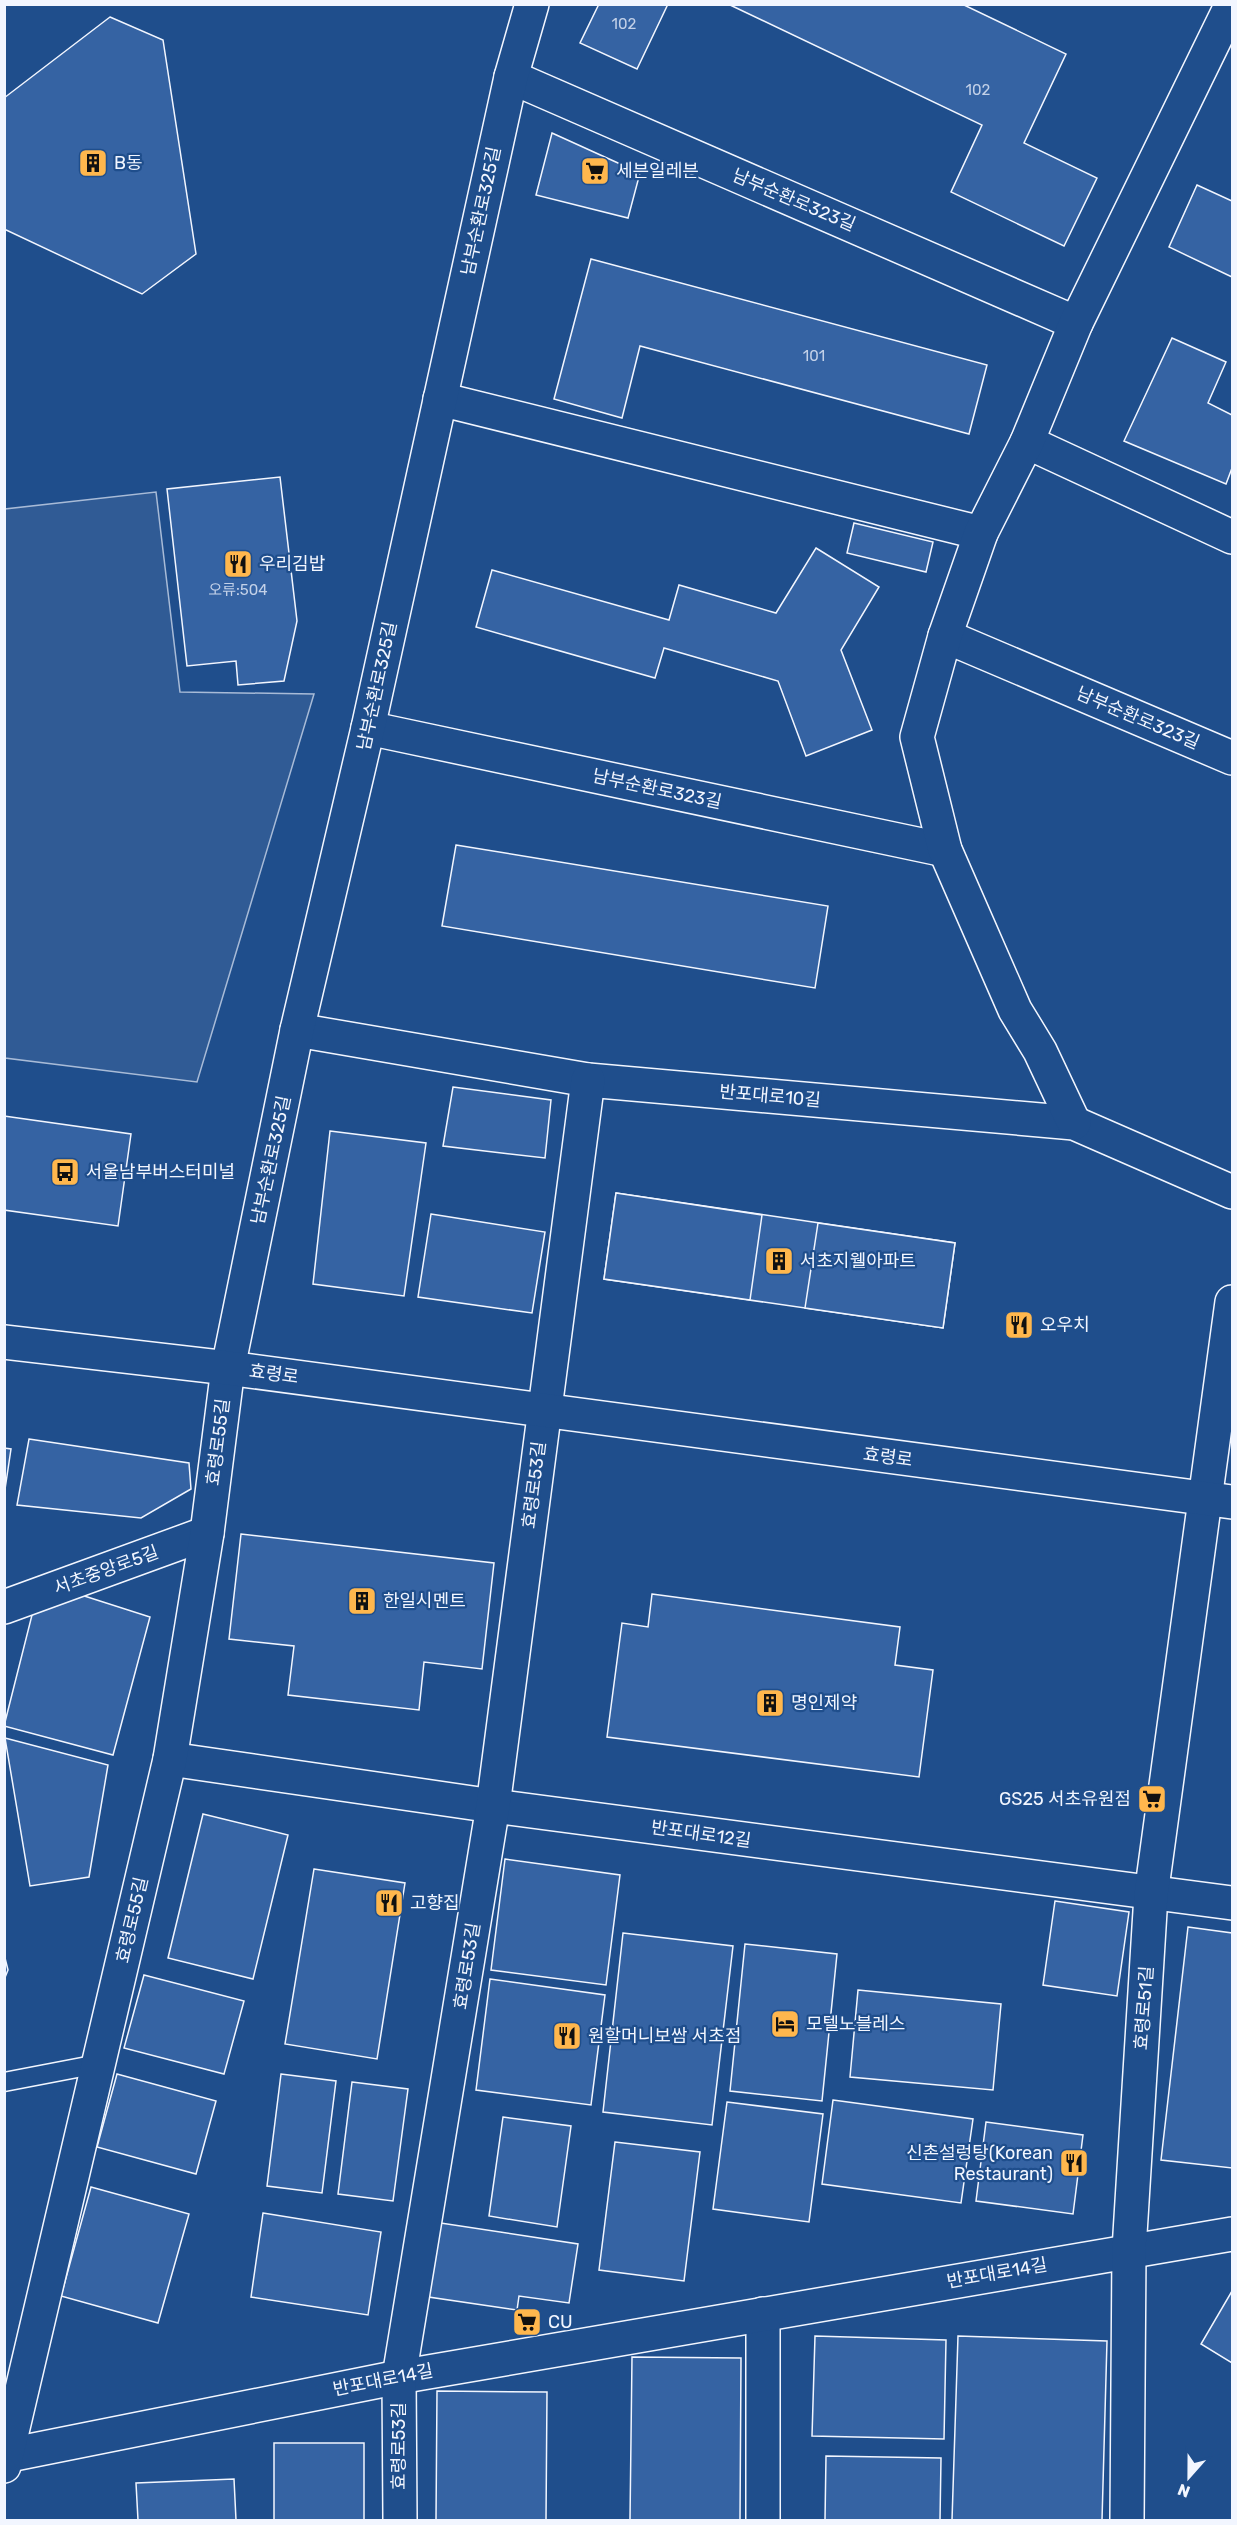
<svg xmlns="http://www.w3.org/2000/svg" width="1237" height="2525" font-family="Rubik,'Noto Sans KR',sans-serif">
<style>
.parking{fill:#305b95;stroke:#a8bbd7;stroke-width:1.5}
.building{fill:#3563a3;stroke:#f2f6ff;stroke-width:1.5}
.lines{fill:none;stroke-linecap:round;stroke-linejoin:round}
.service-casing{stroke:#f2f6ff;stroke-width:21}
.minor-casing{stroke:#f2f6ff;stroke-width:36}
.secondary-casing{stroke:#f2f6ff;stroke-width:36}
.service{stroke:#1f4e8c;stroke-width:18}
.minor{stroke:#1f4e8c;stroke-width:33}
.secondary{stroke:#1f4e8c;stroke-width:33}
.labels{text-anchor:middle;stroke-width:4.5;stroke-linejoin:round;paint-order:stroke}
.number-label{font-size:15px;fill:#c3d1e8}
.poi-label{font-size:18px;fill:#f2f6ff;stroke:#1f4e8c;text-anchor:start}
.street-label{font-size:18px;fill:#f2f6ff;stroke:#1f4e8c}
</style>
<rect width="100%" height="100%" fill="#1f4e8c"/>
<polygon class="parking" points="156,492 180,692 314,694 197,1082 5,1058 5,509"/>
<g class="building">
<polygon points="599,4 668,4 637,69 580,43"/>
<polygon points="728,4 962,4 1066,54 1024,143 1097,178 1064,246 951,192 982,125"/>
<polygon points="110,17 163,40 196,254 142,294 4,229 4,98"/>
<polygon points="552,133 640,173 628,218 536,195"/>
<polygon points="1197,185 1232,201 1232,277 1169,247"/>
<polygon points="591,259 987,365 969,434 640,346 622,418 554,399"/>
<polygon points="1172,338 1226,362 1208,403 1232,415 1232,468 1226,484 1124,441"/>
<polygon points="280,477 297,621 284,681 238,685 236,661 187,666 167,489"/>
<polygon points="854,523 933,542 926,572 847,553"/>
<polygon points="816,548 879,587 841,650 872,730 806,756 778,681 664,648 655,678 476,627 492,570 669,620 679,585 776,613"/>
<polygon points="456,845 828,906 815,988 442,926"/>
<polygon points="453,1087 551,1100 545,1158 443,1146"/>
<polygon points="4,1116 131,1134 118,1226 4,1210"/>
<polygon points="330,1131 426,1143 404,1296 313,1284"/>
<polygon points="616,1193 955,1243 943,1328 604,1279"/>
<polygon points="616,1193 762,1215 750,1300 604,1279"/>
<polygon points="431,1214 545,1232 532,1313 418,1297"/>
<polygon points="818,1223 955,1243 943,1328 805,1308"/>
<polygon points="29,1439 189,1463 191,1489 141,1518 17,1505"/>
<polygon points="4,1448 11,1449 4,1496"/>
<polygon points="241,1534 494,1563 482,1669 424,1662 419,1710 288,1695 294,1646 229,1639"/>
<polygon points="75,1593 150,1617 113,1755 4,1726 33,1611"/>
<polygon points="652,1594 900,1627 895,1665 933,1670 919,1777 607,1737 622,1623 648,1627"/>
<polygon points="5,1738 108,1765 89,1877 30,1886"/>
<polygon points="203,1814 288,1835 253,1979 168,1958"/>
<polygon points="505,1859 620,1875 606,1985 491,1970"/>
<polygon points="314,1869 405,1883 377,2059 285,2044"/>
<polygon points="1055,1901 1129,1912 1117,1996 1043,1985"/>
<polygon points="1188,1927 1232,1933 1232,2168 1161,2160"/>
<polygon points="623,1933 733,1946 712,2125 603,2112"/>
<polygon points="745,1944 837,1954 822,2101 730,2091"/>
<polygon points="4,1954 8,1970 4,1980"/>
<polygon points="144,1975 244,2001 224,2074 124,2048"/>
<polygon points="490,1979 605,1995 591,2105 476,2090"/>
<polygon points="858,1990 1001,2004 993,2090 850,2077"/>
<polygon points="117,2074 216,2101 196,2174 97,2147"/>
<polygon points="281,2074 336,2081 322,2193 267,2186"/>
<polygon points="352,2082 408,2089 393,2201 338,2194"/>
<polygon points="833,2100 973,2119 961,2203 822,2184"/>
<polygon points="727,2102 823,2114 809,2222 713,2209"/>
<polygon points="503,2117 571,2126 557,2227 489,2216"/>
<polygon points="986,2122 1083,2135 1073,2214 976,2201"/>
<polygon points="615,2142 700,2152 684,2281 599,2270"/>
<polygon points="91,2187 189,2214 158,2323 61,2296"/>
<polygon points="263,2213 381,2232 368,2315 251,2297"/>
<polygon points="434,2222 578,2244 569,2303 519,2296 517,2310 422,2296"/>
<polygon points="1232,2291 1232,2363 1201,2344"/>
<polygon points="815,2336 946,2340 944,2439 812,2436"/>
<polygon points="958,2336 1107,2341 1102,2520 952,2520"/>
<polygon points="632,2357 741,2358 740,2520 630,2520"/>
<polygon points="437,2391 547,2392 546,2520 436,2520"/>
<rect x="274" y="2443" width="90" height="77"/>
<polygon points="826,2456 941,2458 940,2520 825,2520"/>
<polygon points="234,2479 236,2520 138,2520 136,2483"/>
</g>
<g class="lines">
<g class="service-casing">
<polyline id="service" points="4,2082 98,2064"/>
</g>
<g class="minor-casing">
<g id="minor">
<polyline points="511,77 1076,323"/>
<polyline points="440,399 981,533"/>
<polyline points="1027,442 1232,537"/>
<polyline points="945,636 1232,758"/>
<polyline points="368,728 945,850"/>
<polyline points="297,1030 588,1080 1074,1123 1232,1192"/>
<polyline points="1074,1123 1040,1051 1015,1010 945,850 917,737 945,636 981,533 1027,442 1076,323 1232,4"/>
<polyline points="4,1607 207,1533"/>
<polyline points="170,1759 493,1806 1232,1903"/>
<polyline points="763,2314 763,2520"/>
<polyline points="4,2456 399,2377 1232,2234"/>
<polyline points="4,2466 170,1759 207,1533 228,1368 297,1030 368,728 511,77 532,4"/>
<polyline points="400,2520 399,2377 493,1806 588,1080"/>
<polyline points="1127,2520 1129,2250 1151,1895 1232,1302"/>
</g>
</g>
<g class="secondary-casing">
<polyline id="secondary" points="4,1342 228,1368 1232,1502"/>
</g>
<use href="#service" class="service"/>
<use href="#minor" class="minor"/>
<use href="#secondary" class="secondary"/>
</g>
<defs>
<g id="building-square" transform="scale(1.5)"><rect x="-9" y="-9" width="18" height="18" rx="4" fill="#ffb74d" stroke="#1f4e8c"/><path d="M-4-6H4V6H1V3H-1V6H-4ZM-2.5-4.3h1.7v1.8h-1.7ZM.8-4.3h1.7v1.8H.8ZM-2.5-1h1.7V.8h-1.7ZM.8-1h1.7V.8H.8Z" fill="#111"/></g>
<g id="supermarket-square" transform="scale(1.5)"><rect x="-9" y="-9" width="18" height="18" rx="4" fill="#ffb74d" stroke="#1f4e8c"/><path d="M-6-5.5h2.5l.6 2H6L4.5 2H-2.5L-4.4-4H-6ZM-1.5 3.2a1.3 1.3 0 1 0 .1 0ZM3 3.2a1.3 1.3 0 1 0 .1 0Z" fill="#111"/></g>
<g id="restaurant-square" transform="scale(1.5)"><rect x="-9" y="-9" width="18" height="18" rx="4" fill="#ffb74d" stroke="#1f4e8c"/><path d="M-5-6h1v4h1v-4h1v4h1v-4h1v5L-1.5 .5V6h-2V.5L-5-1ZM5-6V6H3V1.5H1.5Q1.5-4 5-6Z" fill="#111"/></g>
<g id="bus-square" transform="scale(1.5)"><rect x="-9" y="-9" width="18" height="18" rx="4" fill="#ffb74d" stroke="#1f4e8c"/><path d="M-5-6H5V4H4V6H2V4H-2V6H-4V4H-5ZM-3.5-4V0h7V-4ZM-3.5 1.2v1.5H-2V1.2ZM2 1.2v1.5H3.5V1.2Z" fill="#111"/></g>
<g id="hotel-square" transform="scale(1.5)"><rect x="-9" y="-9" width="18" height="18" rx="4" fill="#ffb74d" stroke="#1f4e8c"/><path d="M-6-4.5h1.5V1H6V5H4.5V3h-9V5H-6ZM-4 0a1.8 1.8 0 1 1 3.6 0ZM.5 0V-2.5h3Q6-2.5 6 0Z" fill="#111"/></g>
</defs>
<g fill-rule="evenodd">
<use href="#building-square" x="93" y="163"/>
<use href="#supermarket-square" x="595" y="171"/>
<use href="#restaurant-square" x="238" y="564"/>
<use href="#bus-square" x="65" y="1172"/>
<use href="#building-square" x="779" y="1261"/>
<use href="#restaurant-square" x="1019" y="1325"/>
<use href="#building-square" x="362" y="1601"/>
<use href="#building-square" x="770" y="1703"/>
<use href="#supermarket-square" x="1152" y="1799"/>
<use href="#restaurant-square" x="389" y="1903"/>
<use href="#hotel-square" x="785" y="2024"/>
<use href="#restaurant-square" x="567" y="2036"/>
<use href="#restaurant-square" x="1074" y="2163"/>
<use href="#supermarket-square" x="527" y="2322"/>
</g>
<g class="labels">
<g class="number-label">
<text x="624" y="29">102</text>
<text x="978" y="95">102</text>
<text x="814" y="361">101</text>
<text x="238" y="595">오류:504</text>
</g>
<g class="poi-label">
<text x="114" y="169">B동</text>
<text x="616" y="177">세븐일레븐</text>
<text x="259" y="570">우리김밥</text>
<text x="86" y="1178">서울남부버스터미널</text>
<text x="800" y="1267">서초지웰아파트</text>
<text x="1040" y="1331">오우치</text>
<text x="383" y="1607">한일시멘트</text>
<text x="791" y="1709">명인제약</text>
<text x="1131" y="1805" text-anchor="end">GS25 서초유원점</text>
<text x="410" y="1909">고향집</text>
<text x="806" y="2030">모텔노블레스</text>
<text x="588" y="2042">원할머니보쌈 서초점</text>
<text x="1053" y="2159" text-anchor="end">신촌설렁탕(Korean<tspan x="1053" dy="21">Restaurant)</tspan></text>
<text x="548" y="2328">CU</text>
</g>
<g class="street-label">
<text transform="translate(794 200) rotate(23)" y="6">남부순환로323길</text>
<text transform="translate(481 211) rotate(-78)" y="6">남부순환로325길</text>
<text transform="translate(377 686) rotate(-78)" y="6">남부순환로325길</text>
<text transform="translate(1138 718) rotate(23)" y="6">남부순환로323길</text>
<text transform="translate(657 789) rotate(12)" y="6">남부순환로323길</text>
<text transform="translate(770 1096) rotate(5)" y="6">반포대로10길</text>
<text transform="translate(271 1160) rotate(-78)" y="6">남부순환로325길</text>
<text transform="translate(274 1374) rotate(8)" y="6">효령로</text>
<text transform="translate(218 1442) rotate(-83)" y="6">효령로55길</text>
<text transform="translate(888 1457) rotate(8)" y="6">효령로</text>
<text transform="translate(534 1485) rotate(-83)" y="6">효령로53길</text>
<text transform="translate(106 1570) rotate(-20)" y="6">서초중앙로5길</text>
<text transform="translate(701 1834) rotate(8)" y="6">반포대로12길</text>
<text transform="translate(132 1920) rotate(-77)" y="6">효령로55길</text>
<text transform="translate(467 1966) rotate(-81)" y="6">효령로53길</text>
<text transform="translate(1144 2008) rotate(-86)" y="6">효령로51길</text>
<text transform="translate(997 2273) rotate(-10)" y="6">반포대로14길</text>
<text transform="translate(383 2380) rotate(-11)" y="6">반포대로14길</text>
<text transform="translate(399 2446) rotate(-90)" y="6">효령로53길</text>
</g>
</g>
<rect width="1237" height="2525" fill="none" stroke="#f2f6ff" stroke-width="12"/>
<g transform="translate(1189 2477) rotate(201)" stroke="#1f4e8c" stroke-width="4.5" paint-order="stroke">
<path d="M0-4.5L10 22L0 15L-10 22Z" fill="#f2f6ff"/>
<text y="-9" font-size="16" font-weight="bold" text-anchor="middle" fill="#f2f6ff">N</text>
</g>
</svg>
